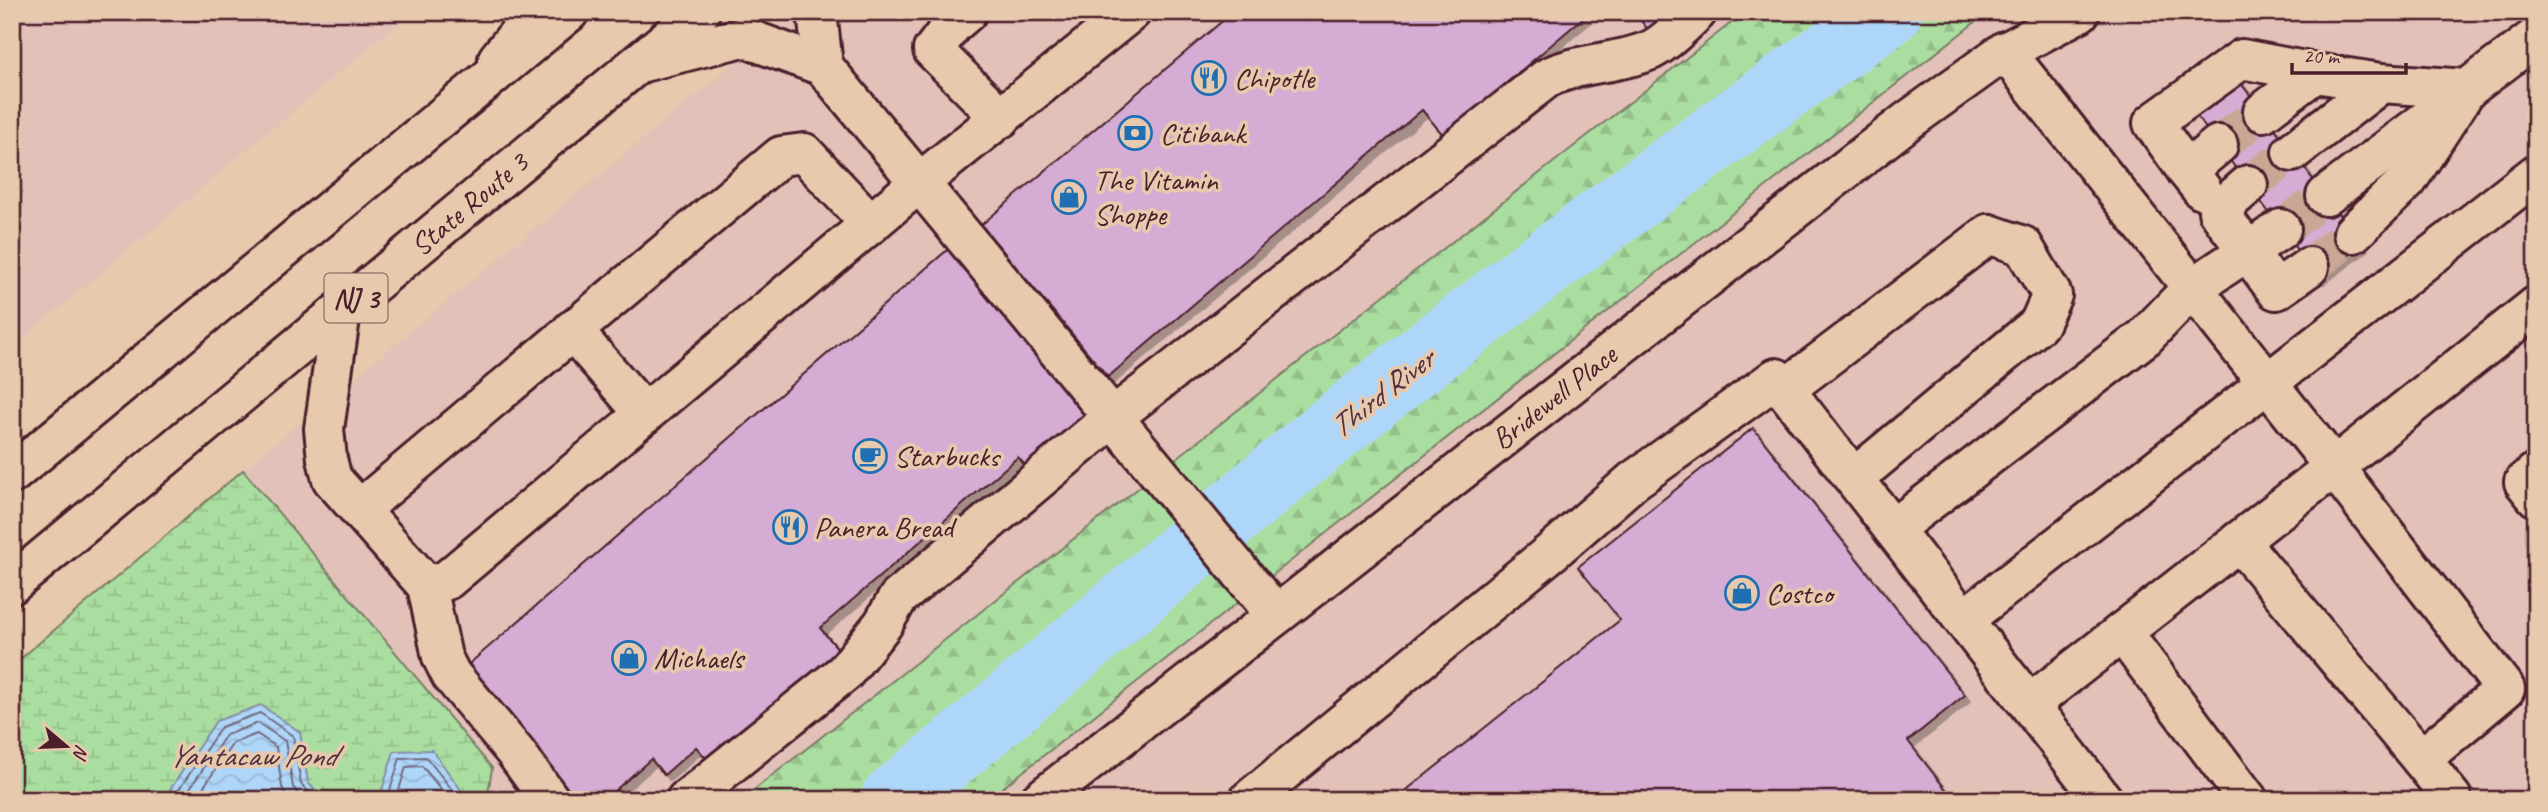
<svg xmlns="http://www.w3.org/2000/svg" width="2548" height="812" font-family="Caveat,sans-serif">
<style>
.built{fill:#e2c1b9}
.forest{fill:url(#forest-firs);stroke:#7a7e66;stroke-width:2}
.wetland{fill:url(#wetland-marsh);stroke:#7a7e66;stroke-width:2}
.water{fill:url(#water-waves);stroke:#868da6;stroke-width:2}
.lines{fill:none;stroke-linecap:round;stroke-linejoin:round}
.shore{stroke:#72687d;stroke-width:2}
.river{stroke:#aed6f8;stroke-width:68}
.building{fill:#d5add4;stroke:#4a1f2b;stroke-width:2;filter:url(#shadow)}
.minor-tunnel{stroke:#c8a894;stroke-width:38;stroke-dasharray:38 19;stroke-linecap:butt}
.minor-casing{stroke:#4a1f2b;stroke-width:44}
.highway-casing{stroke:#4a1f2b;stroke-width:44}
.minor{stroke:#e7caae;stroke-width:38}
.highway{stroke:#e7caae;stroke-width:38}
.labels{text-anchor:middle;stroke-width:7;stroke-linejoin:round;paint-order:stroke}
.shield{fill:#e7caae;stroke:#795252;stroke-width:2}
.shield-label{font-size:28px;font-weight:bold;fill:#4a1f2b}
.poi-label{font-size:30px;fill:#4a1f2b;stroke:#e7caae;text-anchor:start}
.street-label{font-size:30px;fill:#4a1f2b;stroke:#e7caae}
.water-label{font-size:32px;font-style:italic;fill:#543140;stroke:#e7caae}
</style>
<defs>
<pattern id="forest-firs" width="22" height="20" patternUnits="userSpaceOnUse" patternTransform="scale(1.75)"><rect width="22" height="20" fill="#aadea0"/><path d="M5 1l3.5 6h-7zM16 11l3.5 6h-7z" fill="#94be8a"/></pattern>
<pattern id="wetland-marsh" width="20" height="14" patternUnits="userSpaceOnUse" patternTransform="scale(1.75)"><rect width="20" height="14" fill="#aadea0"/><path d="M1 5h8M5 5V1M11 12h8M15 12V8" fill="none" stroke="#94be8a"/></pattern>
<pattern id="water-waves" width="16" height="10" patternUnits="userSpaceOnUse" patternTransform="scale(1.75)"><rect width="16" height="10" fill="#aed6f8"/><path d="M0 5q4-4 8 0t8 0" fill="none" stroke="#97b7d5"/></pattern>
<filter id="shadow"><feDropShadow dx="6" dy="6" stdDeviation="0" flood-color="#0004"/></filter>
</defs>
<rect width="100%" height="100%" fill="#e7caae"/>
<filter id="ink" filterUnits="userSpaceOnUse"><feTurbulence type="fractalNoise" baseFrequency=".0143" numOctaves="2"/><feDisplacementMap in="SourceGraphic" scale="14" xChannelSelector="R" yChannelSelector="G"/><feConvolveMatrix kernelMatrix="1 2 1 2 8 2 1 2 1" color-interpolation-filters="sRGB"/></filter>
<g filter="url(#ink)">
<g class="built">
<polygon points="12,12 411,12 12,348"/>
<polygon points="797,12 1745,12 741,800 487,800 492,768 243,470"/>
<polygon points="1988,12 2536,12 2536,800 987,800"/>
</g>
<polygon class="forest" points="1745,12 1988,12 987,800 741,800"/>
<polygon class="wetland" points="243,470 492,768 487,800 12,800 12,666"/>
<g class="water">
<polygon points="261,705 300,732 308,783 326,800 163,800 216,721"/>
<polygon points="432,750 461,790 461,800 379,800 394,751"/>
</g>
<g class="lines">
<g class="shore">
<polyline points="172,800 221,727 260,713 293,736 301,784 316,800"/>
<polyline points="182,800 226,735 258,723 285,741 293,787 303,800"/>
<polyline points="195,800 233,743 257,734 276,747 282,787 288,800"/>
<polyline points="387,800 400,758 426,757 454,792 454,800"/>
<polyline points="396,800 406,767 422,766 445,794 446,800"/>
</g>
<path class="river" d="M894,800C1030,691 1159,573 1293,462C1485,304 1686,158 1888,12"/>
</g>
<g class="building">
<polygon points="1233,12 1590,12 1444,136 1422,110 1108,377 981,225"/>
<polygon points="1634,12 1684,12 1654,37"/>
<polygon points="2237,78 2362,245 2318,278 2193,111"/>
<polygon points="953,245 1100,417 1033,475 1018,457 820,628 845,657 715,768 696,747 664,775 651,759 604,800 573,800 462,670"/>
<polygon points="1753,428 1965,695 1908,741 1954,800 1394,800 1620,620 1578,567"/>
</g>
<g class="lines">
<g class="minor-tunnel">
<polyline points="2218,145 2263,112"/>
<polyline points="2248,185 2292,152"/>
<polyline points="2281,229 2326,196"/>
<polyline points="2309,267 2353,233"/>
</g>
<g class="minor-casing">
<g id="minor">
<polyline points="817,12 823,66"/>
<polyline points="967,12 953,24 933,50 1001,118"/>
<polyline points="2005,51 2334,467 2505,689 2421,759 2452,798 2450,800"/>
<polyline points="498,59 536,12"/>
<polyline points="639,63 743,37 823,66 1276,615"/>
<polyline points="2263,112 2315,73 2381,83"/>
<polyline points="2292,152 2381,83 2467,89 2407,181 2353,233"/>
<polyline points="2187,171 2153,123 2242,59 2315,73"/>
<polyline points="2248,185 2218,211 2276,290 2309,267"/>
<polyline points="2202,190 2187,171 2218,145"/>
<polyline points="2326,196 2536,37"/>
<polyline points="341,311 324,429 327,459 332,479 427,586 442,657 451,675 516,753 550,800"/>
<polyline points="572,330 645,414"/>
<polyline points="1785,389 1989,234 2023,246 2052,295 2039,324 1854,478"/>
<polyline points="2536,472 2524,482 2536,497"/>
<polyline points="359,510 781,156 804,153 871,224"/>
<polyline points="1893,529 2145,337 2192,288 2281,229"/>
<polyline points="2239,541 2421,759"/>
<polyline points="427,586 447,580 919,183 1131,12"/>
<polyline points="1964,619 2536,174"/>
<polyline points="2122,632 2248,800"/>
<polyline points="2030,704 2334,467 2536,306"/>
<path d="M686,800L845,672L883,624L898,598L1113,417L1547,78C1579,62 1618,64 1651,50C1666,43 1685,23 1697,12"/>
<polyline points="1040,800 1909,120 1998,56 2080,12"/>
<polyline points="1249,800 1554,550 1633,481 1776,378 2103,800"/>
</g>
</g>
<g class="highway-casing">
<g id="highway">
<polyline points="12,474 569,12"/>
<polyline points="12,584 700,12"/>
</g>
</g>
<use href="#minor" class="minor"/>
<use href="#highway" class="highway"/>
</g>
</g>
<defs>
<g id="restaurant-ring" transform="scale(1.75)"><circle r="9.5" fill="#e7caae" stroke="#1f6fb2" stroke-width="1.5"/><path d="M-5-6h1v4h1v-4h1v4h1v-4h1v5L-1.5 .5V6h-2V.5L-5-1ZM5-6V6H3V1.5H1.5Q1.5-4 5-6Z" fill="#1f6fb2"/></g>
<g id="bank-ring" transform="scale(1.75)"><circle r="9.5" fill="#e7caae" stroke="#1f6fb2" stroke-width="1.5"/><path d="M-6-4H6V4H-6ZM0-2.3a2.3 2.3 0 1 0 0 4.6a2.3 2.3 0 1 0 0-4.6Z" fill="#1f6fb2"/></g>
<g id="shop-ring" transform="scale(1.75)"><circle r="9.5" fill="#e7caae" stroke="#1f6fb2" stroke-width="1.5"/><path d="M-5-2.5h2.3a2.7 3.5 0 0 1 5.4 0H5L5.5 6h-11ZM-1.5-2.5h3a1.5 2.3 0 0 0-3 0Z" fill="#1f6fb2"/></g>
<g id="cafe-ring" transform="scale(1.75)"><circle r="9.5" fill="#e7caae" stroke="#1f6fb2" stroke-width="1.5"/><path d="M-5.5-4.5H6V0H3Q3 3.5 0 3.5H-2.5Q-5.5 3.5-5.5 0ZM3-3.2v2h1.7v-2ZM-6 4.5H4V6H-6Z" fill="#1f6fb2"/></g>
</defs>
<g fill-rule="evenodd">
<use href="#restaurant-ring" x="1209" y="78"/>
<use href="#bank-ring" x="1135" y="133"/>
<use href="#shop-ring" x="1069" y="197"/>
<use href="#cafe-ring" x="870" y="456"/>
<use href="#restaurant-ring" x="790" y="527"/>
<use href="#shop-ring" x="1742" y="593"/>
<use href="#shop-ring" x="629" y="658"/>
</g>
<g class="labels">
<rect class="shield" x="324.5" y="273.5" width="63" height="49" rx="5"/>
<g class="shield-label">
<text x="356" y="308">NJ 3</text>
</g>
<g class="poi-label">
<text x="1234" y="88">Chipotle</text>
<text x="1160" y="143">Citibank</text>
<text x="1094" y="190">The Vitamin<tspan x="1094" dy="34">Shoppe</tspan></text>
<text x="894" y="466">Starbucks</text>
<text x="814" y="537">Panera Bread</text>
<text x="1766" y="603">Costco</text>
<text x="654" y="668">Michaels</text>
</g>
<g class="street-label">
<text transform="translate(469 204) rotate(-40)" y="10">State Route 3</text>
<text transform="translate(1554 397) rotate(-38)" y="10">Bridewell Place</text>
</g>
<g class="water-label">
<text transform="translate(1381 393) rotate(-38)" y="11">Third River</text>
<text x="252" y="766">Yantacaw Pond</text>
</g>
</g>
<rect width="2548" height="812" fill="none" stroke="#e7caae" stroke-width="42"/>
<rect x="21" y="21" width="2506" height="770" fill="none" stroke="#4a1f2b" stroke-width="2.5" filter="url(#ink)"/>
<g transform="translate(66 746) rotate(109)" stroke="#e7caae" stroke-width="5" paint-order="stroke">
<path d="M0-5L12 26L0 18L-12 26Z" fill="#4a1f2b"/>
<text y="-10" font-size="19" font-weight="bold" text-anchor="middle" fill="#4a1f2b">N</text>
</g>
<path d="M2292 63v10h114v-10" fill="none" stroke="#4a1f2b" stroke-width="3.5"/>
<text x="2303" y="63" font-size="21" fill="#4a1f2b" stroke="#e7caae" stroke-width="5" paint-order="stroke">20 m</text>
</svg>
